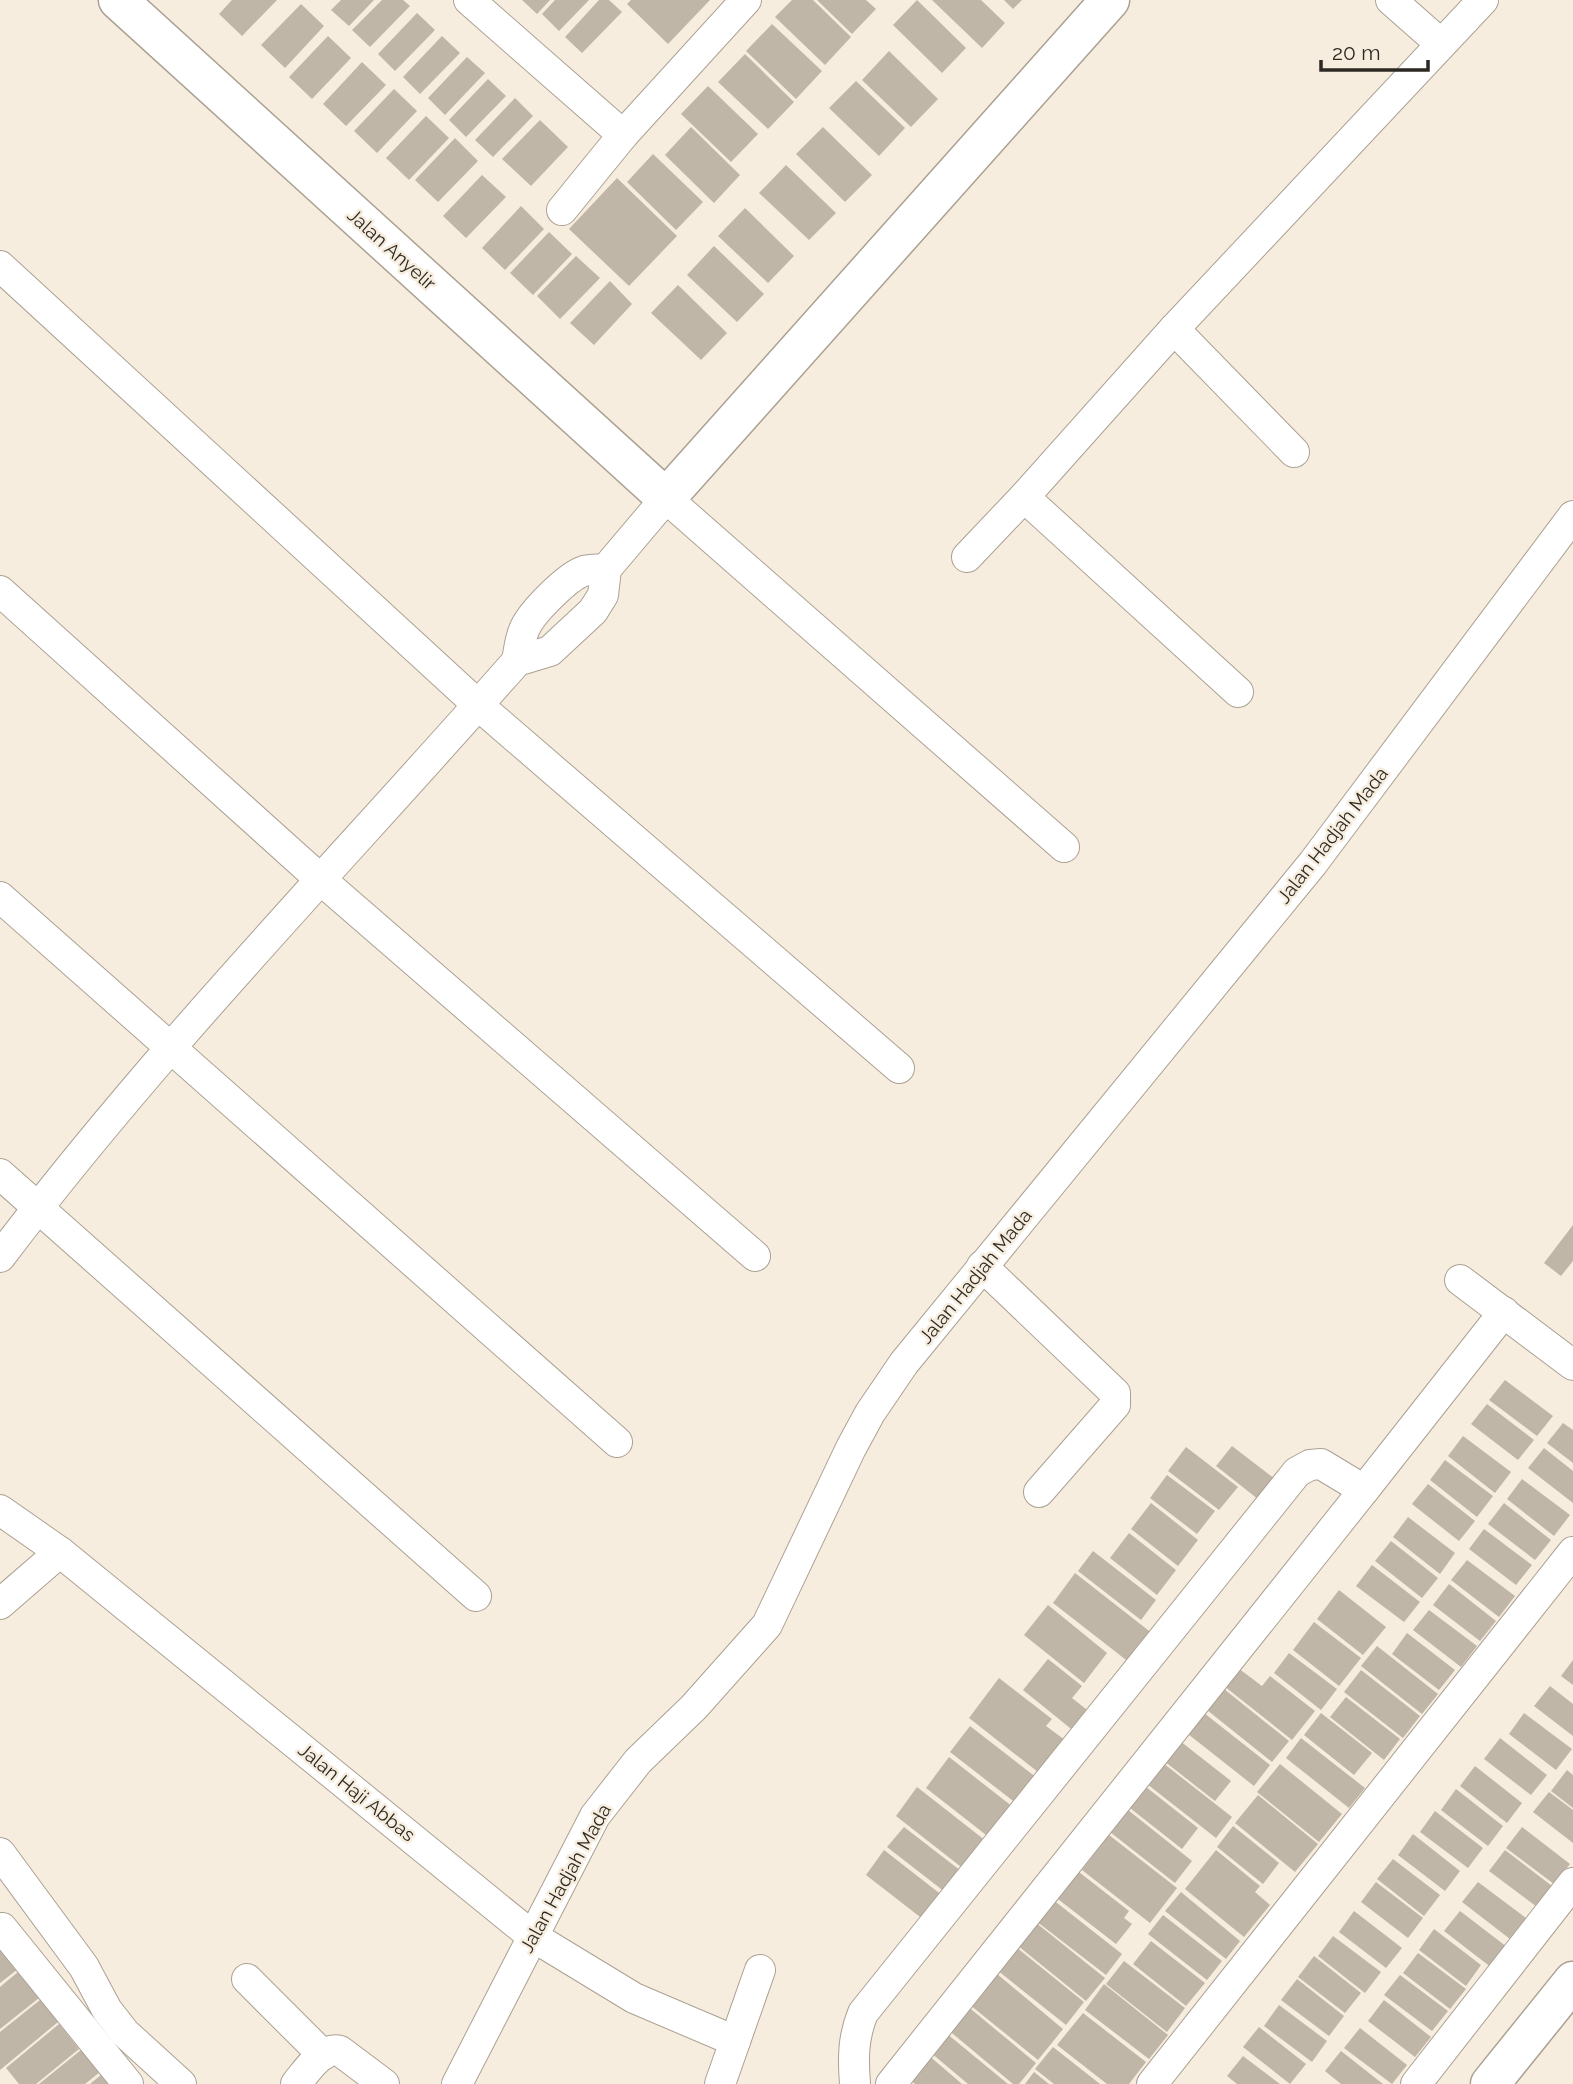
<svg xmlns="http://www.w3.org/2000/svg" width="1573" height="2084" font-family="Raleway,sans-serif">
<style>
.building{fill:#c0b6a8}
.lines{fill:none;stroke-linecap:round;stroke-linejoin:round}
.street-casing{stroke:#aba193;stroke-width:32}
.secondary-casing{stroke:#aba193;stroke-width:41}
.street{stroke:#fff;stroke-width:30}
.secondary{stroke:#fff;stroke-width:38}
.labels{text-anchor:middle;stroke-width:5;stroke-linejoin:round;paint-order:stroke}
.street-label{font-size:19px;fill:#2c2923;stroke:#f7edde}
</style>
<rect width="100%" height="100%" fill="#f7edde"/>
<g class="building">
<polygon points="232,0 277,0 242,36 219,14"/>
<polygon points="341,0 374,0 349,26 331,10"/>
<polygon points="382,0 403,0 410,6 370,47 352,30"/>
<polygon points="522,0 550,0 537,14"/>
<polygon points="555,0 589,0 559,31 542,14"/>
<polygon points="599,0 609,0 622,12 582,53 565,37"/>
<polygon points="631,0 710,0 668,44 627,4"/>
<polygon points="792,0 813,0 851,37 825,65 775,17"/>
<polygon points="817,0 866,0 876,9 852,34"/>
<polygon points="917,0 966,48 942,73 893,25"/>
<polygon points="932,0 981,0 1005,23 982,48"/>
<polygon points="1004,0 1022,0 1013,9"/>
<polygon points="301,4 324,26 285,68 261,45"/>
<polygon points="417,13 435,30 395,71 378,54"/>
<polygon points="772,24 822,71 796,99 746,51"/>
<polygon points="328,36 351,58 312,99 289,77"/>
<polygon points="442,36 460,53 420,94 403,77"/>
<polygon points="889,51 938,99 911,127 862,80"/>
<polygon points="745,54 794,102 768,129 718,82"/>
<polygon points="467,57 485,73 445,115 428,98"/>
<polygon points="362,62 386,85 346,126 323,104"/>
<polygon points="488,79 506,96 466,137 449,120"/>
<polygon points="856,81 905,128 879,156 829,108"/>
<polygon points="708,86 758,134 731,162 681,114"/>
<polygon points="394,89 417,111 377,153 354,131"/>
<polygon points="515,98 533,116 493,157 475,140"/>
<polygon points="426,116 449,138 409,180 386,158"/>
<polygon points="540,120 568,147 531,186 502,159"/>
<polygon points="691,127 740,175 714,203 665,155"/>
<polygon points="823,127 872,175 845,202 796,154"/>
<polygon points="455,138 478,161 438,202 415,180"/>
<polygon points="653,154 703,202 676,230 627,182"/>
<polygon points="786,165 836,213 809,240 759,193"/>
<polygon points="482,175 506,197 466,238 443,216"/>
<polygon points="617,178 677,236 629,286 569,229"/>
<polygon points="521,206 544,229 505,270 482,248"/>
<polygon points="745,208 794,256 768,283 718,236"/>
<polygon points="549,232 572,254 533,295 510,273"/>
<polygon points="714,246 764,294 737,322 687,275"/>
<polygon points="576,256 600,278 560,319 537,296"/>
<polygon points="610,281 632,304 594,345 570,323"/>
<polygon points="678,285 727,333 701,360 651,313"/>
<polygon points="1573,1225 1573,1261 1561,1276 1544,1263"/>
<polygon points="1505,1380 1553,1416 1537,1436 1489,1400"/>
<polygon points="1487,1404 1534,1440 1518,1460 1471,1424"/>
<polygon points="1563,1423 1573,1430 1573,1463 1547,1443"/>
<polygon points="1463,1436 1511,1472 1495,1493 1448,1456"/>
<polygon points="1232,1446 1279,1482 1263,1503 1216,1466"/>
<polygon points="1186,1447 1238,1487 1219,1510 1168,1471"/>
<polygon points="1544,1448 1573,1471 1573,1503 1528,1468"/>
<polygon points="1445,1460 1493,1496 1477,1517 1430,1480"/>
<polygon points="1167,1475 1215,1511 1197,1534 1150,1498"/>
<polygon points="1522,1479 1570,1515 1554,1536 1507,1499"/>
<polygon points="1428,1484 1475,1521 1459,1541 1412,1504"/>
<polygon points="1151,1503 1198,1540 1178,1566 1131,1529"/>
<polygon points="1504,1503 1551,1540 1535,1560 1488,1524"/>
<polygon points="1408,1517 1455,1553 1440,1574 1393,1537"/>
<polygon points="1484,1529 1532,1565 1516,1585 1469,1549"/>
<polygon points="1129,1533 1176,1570 1157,1595 1110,1558"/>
<polygon points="1391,1541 1438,1578 1422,1598 1375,1561"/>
<polygon points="1093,1551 1156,1600 1141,1620 1078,1571"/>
<polygon points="1467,1560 1515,1596 1499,1617 1451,1580"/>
<polygon points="1372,1565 1420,1602 1404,1622 1356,1586"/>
<polygon points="1075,1573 1153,1634 1130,1663 1053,1603"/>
<polygon points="1449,1584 1496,1621 1480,1641 1433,1605"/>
<polygon points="1339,1590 1386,1627 1363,1655 1317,1619"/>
<polygon points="1048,1605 1107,1653 1084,1683 1024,1635"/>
<polygon points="1429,1610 1477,1646 1461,1667 1413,1630"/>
<polygon points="1314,1622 1361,1658 1339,1686 1293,1650"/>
<polygon points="1407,1633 1455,1670 1439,1690 1392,1654"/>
<polygon points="1377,1646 1438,1694 1422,1714 1361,1666"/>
<polygon points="1289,1653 1337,1689 1321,1710 1274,1673"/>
<polygon points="1048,1659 1082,1686 1072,1698 1091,1713 1075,1732 1023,1690"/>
<polygon points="1573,1660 1573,1685 1561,1676"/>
<polygon points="1238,1668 1262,1686 1270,1676 1315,1711 1292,1740 1224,1686"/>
<polygon points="1361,1670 1420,1716 1403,1738 1344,1692"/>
<polygon points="999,1678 1052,1719 1046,1726 1069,1743 1043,1776 969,1718"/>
<polygon points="1550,1686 1573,1704 1573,1736 1534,1706"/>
<polygon points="1224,1689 1289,1741 1272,1762 1207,1710"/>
<polygon points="1346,1697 1400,1739 1384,1760 1330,1717"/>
<polygon points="1204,1713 1270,1765 1254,1786 1188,1734"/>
<polygon points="1321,1713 1372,1753 1354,1775 1304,1735"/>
<polygon points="1524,1713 1572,1749 1556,1770 1509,1734"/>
<polygon points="970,1726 1037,1778 1017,1804 950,1752"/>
<polygon points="1301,1738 1365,1788 1349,1808 1286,1758"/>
<polygon points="1500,1738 1547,1775 1531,1795 1484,1759"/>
<polygon points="1180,1741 1231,1781 1215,1801 1164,1761"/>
<polygon points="949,1757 1013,1807 990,1838 926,1788"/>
<polygon points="1163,1763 1232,1817 1216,1838 1147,1784"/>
<polygon points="1280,1764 1342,1814 1319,1842 1257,1792"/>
<polygon points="1475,1766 1522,1803 1507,1823 1460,1786"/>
<polygon points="1567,1770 1573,1775 1573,1808 1551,1791"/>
<polygon points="917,1787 986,1841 965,1870 896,1816"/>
<polygon points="1146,1787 1198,1828 1182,1849 1130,1808"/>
<polygon points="1456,1789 1503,1826 1488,1846 1441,1810"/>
<polygon points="1549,1792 1573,1810 1573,1843 1533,1812"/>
<polygon points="1258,1795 1318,1844 1295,1872 1235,1823"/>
<polygon points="1128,1810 1192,1861 1175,1883 1110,1832"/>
<polygon points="1435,1811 1483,1848 1468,1868 1420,1832"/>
<polygon points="1233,1826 1279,1863 1263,1884 1217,1847"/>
<polygon points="904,1827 961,1871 945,1892 887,1847"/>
<polygon points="1522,1827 1570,1864 1554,1884 1506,1848"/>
<polygon points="1413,1834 1460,1871 1445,1891 1398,1855"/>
<polygon points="1109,1835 1177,1888 1150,1923 1082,1870"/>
<polygon points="884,1850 943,1896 924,1920 866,1875"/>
<polygon points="1216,1850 1260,1886 1255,1892 1270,1905 1244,1937 1185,1889"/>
<polygon points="1505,1850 1552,1886 1537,1907 1489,1871"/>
<polygon points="1393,1859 1440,1895 1424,1916 1377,1879"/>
<polygon points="1075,1869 1129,1911 1124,1918 1132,1924 1116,1944 1054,1896"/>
<polygon points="1376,1882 1423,1918 1408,1938 1361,1902"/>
<polygon points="1478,1882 1526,1918 1510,1939 1462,1902"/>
<polygon points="1181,1892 1240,1941 1226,1959 1165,1911"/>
<polygon points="1052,1899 1122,1954 1106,1975 1036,1921"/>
<polygon points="1354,1911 1402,1948 1386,1968 1339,1932"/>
<polygon points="1460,1911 1507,1947 1492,1968 1444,1931"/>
<polygon points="1163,1915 1222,1961 1207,1980 1148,1934"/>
<polygon points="1035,1922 1105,1978 1086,2001 1017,1945"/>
<polygon points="1434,1929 1481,1965 1466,1986 1419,1950"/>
<polygon points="1333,1936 1381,1972 1365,1993 1318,1956"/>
<polygon points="1151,1941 1205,1983 1186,2006 1133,1964"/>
<polygon points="0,1946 18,1969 0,1983"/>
<polygon points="1016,1947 1084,2002 1066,2025 997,1970"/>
<polygon points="1418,1953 1466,1989 1450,2009 1403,1973"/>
<polygon points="1314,1956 1361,1993 1345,2013 1298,1977"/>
<polygon points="1124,1961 1185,2008 1167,2032 1106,1984"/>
<polygon points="18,1972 39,1998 0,2029 0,1987"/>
<polygon points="996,1973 1063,2029 1038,2060 970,2005"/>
<polygon points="1400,1975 1448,2011 1432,2031 1384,1995"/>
<polygon points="1297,1979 1344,2016 1329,2036 1281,2000"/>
<polygon points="1104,1984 1168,2035 1149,2059 1085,2010"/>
<polygon points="40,2000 58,2022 0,2070 0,2032"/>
<polygon points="1384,2000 1431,2037 1415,2057 1368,2021"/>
<polygon points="966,2005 1036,2063 1019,2084 1013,2084 947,2029"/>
<polygon points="1279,2005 1327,2041 1312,2062 1264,2026"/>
<polygon points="1083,2013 1146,2062 1129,2084 1107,2084 1057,2045"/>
<polygon points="59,2024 79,2049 36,2084 19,2084 6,2068"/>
<polygon points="1259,2027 1306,2064 1290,2084 1243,2047"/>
<polygon points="1360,2028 1407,2065 1392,2084 1344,2048"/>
<polygon points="946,2033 1008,2084 968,2084 930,2052"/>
<polygon points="1053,2047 1100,2084 1054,2084 1035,2069"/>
<polygon points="81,2050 100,2072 85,2084 39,2084"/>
<polygon points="1341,2051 1383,2084 1341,2084 1325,2071"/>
<polygon points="927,2054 962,2084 915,2084 908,2078"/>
<polygon points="1243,2056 1280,2084 1237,2084 1227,2076"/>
<polygon points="1034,2072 1049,2084 1025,2084"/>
<polygon points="102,2074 110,2084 90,2084"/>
</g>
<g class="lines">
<g class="street-casing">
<g id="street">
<polyline points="469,0 623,135"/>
<polyline points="1391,0 1441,44"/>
<polyline points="562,210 623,135 746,0"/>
<polyline points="0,266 478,705 899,1068"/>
<polyline points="1174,329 1294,452"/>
<polyline points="1024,497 1238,692"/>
<polyline points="967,557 1024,497 1174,329 1483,0"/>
<polyline points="0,591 320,879 755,1256"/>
<polyline points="517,661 550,651 593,611 603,595 606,569 666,498 1064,847"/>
<polyline points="0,897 617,1442"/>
<polyline points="0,1174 476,1596"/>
<path d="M0,1257C159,1047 344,858 517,661C519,650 520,638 525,628C532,612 568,576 584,571C591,569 599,570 606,569"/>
<polyline points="982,1266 1115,1393 1115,1405 1039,1492"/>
<polyline points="1460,1280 1573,1365"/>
<polyline points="0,1510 60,1552 532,1936 634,1998 735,2041"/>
<polyline points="0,1604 60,1552"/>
<polyline points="0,1853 84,1967 107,2010 125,2033 181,2084"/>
<polyline points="2,1928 128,2084"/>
<polyline points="247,1979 323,2055"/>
<path d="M296,2084C306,2072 322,2046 340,2051L384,2084"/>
<polyline points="457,2084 595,1816 638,1761 694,1707 767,1625 851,1448 870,1413 904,1363 1313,863 1573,516"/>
<polyline points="720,2084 760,1970"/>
<path d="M855,2084C853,2058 853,2037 863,2013L1297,1472L1310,1465L1321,1464L1364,1490L1504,1312"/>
<polyline points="891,2084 1364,1490"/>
<polyline points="1152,2084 1573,1552"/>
<polyline points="1416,2084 1573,1883"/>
</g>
</g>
<g class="secondary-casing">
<g id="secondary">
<polyline points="118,0 666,498 1110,0"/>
<polyline points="1490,2084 1573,1981"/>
</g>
</g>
<use href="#street" class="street"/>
<use href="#secondary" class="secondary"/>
</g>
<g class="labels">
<g class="street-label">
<text transform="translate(392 249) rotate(42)" y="7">Jalan Anyelir</text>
<text transform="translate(1332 835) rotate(-52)" y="7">Jalan Hadjah Mada</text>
<text transform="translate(975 1276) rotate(-51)" y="7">Jalan Hadjah Mada</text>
<text transform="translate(357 1792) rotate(39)" y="7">Jalan Haji Abbas</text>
<text transform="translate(565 1878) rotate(-61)" y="7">Jalan Hadjah Mada</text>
</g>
</g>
<path d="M1321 60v10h107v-10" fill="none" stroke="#2c2923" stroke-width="3.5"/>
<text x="1332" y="60" font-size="21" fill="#2c2923" stroke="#f7edde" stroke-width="5" paint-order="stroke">20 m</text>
</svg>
